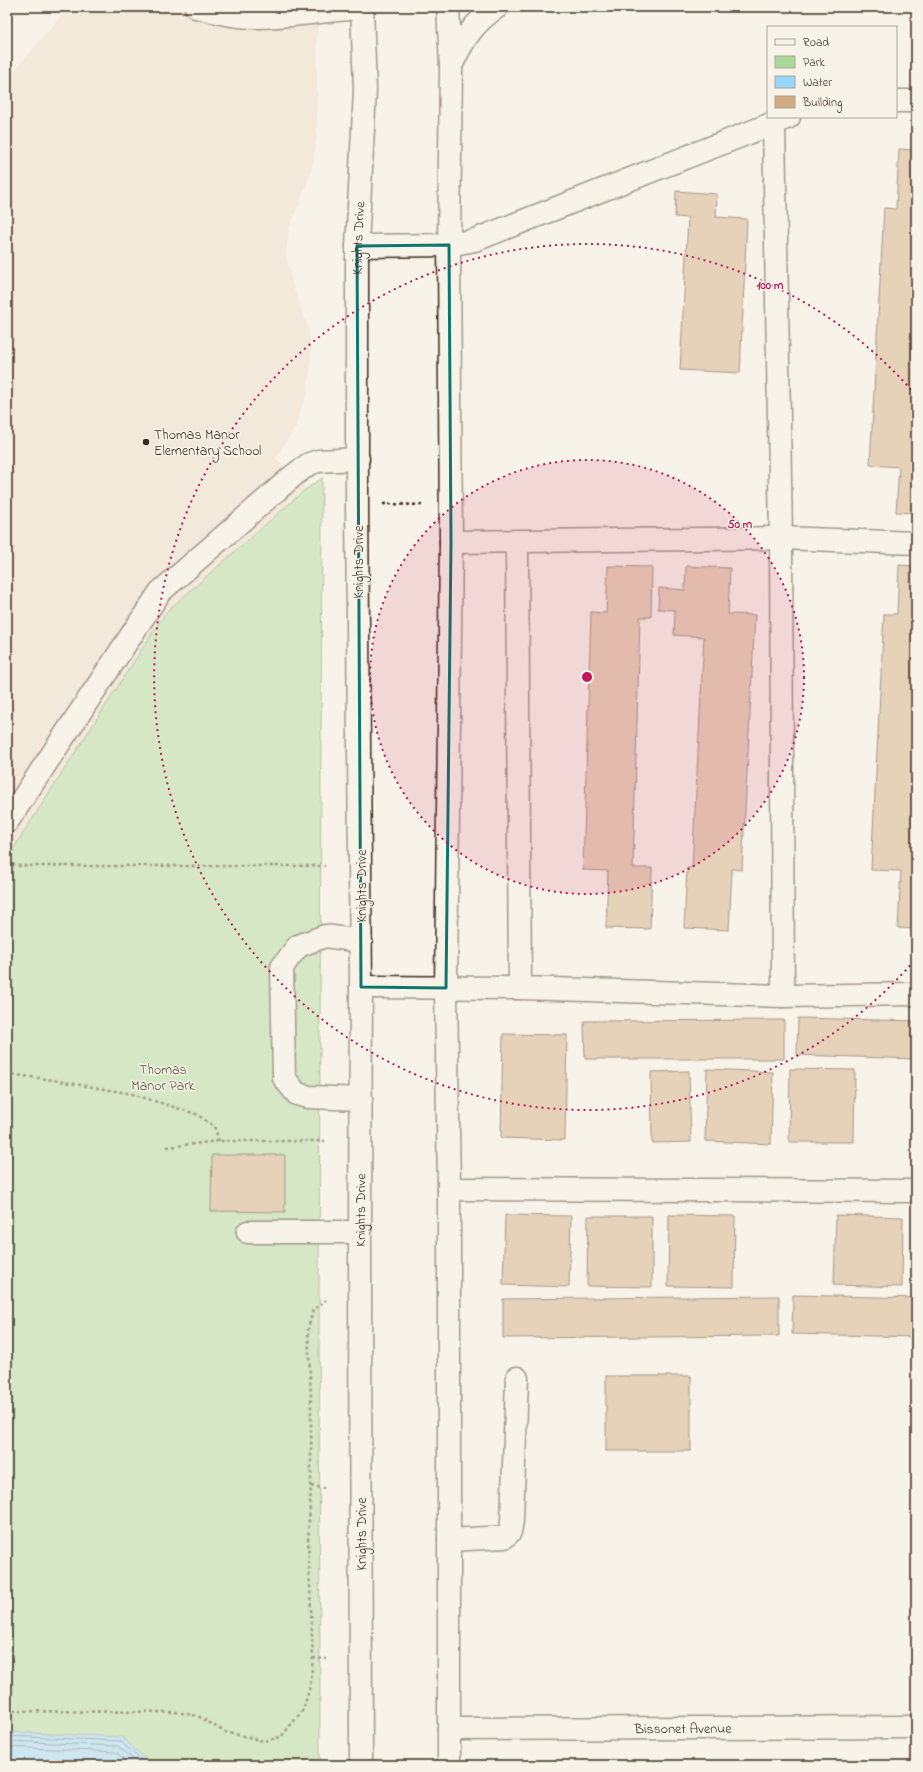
<svg xmlns="http://www.w3.org/2000/svg" width="923" height="1772" font-family="'Indie Flower',sans-serif">
<style>
.built{fill:#ebddc9}
.green{fill:#aada9a;stroke:#72825c}
.water{fill:#99d7fa;stroke:#7392a2}
.lines{fill:none;stroke-linecap:round;stroke-linejoin:round}
.shore{stroke:#616f76;stroke-width:1}
.building{fill:#d0ab82;stroke:#3b2a1e}
.minor-casing{stroke:#3b2a1e;stroke-width:25}
.path{stroke:#3b2a1e;stroke-width:2.5;stroke-dasharray:3 3;stroke-linecap:butt}
.minor{stroke:#f7f3e8;stroke-width:22}
.marked{fill:none;stroke:#0f766e;stroke-width:3;stroke-linejoin:round}
.ring{fill:none;stroke:#c2185b;stroke-width:2;stroke-dasharray:2 4}
.poi-dot{fill:#3b2a1e;stroke:#f7f3e8;stroke-width:1.5}
.labels{text-anchor:middle;stroke-width:3;stroke-linejoin:round;paint-order:stroke}
.street-label{font-size:14px;fill:#3b2a1e;stroke:#f7f3e8}
.poi-label{font-size:14px;fill:#3b2a1e;stroke:#f7f3e8;text-anchor:start}
.park-label{font-size:14px;fill:#57563d;stroke:#f7f3e8}
.centre{fill:#c2185b;stroke:#f7f3e8;stroke-width:2}
.ring-label{font-size:12px;text-anchor:middle;font-weight:bold;fill:#c2185b;stroke:#f7f3e8;stroke-width:3;stroke-linejoin:round;paint-order:stroke}
</style>
<rect width="100%" height="100%" fill="#f7f3e8"/>
<filter id="ink" filterUnits="userSpaceOnUse"><feTurbulence type="fractalNoise" baseFrequency=".025" numOctaves="2"/><feDisplacementMap in="SourceGraphic" scale="8" xChannelSelector="R" yChannelSelector="G"/><feConvolveMatrix kernelMatrix="1 2 1 2 8 2 1 2 1" color-interpolation-filters="sRGB"/></filter>
<g filter="url(#ink)">
<polygon class="built" points="69,7 317,7 317,136 312,168 303,194 289,229 286,253 292,283 309,330 311,356 308,389 296,426 276,458 306,489 166,612 7,858 7,79"/>
<polygon class="green" points="322,478 319,1296 320,1765 7,1765 7,858 166,612 306,489"/>
<polygon class="water" points="7,1732 122,1737 152,1765 7,1765"/>
<g class="lines">
<g class="shore">
<polyline points="7,1736 120,1741 147,1765"/>
<polyline points="7,1741 118,1746 140,1765"/>
<polyline points="7,1747 116,1752 131,1765"/>
</g>
</g>
<g class="building">
<polygon points="899,149 916,150 916,513 896,512 899,467 870,465 884,208 896,209"/>
<polygon points="676,191 717,194 716,217 747,219 740,373 680,370 688,218 675,217"/>
<polygon points="899,565 916,566 916,929 898,928 901,871 871,870 884,614 897,614"/>
<polygon points="608,566 652,567 651,617 640,617 633,868 652,868 650,929 606,928 608,871 583,870 591,612 606,613"/>
<polygon points="686,566 730,568 728,614 755,615 742,870 732,869 729,930 684,928 687,868 692,868 704,637 674,635 675,610 658,609 659,588 685,590"/>
<polygon points="798,1018 916,1021 916,1059 797,1055"/>
<polygon points="784,1020 784,1059 585,1059 584,1021"/>
<polygon points="503,1034 567,1035 565,1140 501,1138"/>
<polygon points="707,1069 773,1072 771,1144 705,1141"/>
<polygon points="790,1069 855,1070 854,1142 789,1142"/>
<polygon points="689,1071 691,1142 652,1143 651,1072"/>
<polygon points="212,1155 285,1155 285,1212 211,1211"/>
<polygon points="505,1215 571,1216 569,1287 503,1285"/>
<polygon points="669,1215 735,1216 734,1287 668,1286"/>
<polygon points="836,1215 903,1217 902,1287 834,1285"/>
<polygon points="588,1216 652,1216 652,1287 587,1286"/>
<polygon points="793,1295 916,1298 916,1337 792,1334"/>
<polygon points="779,1296 779,1336 503,1338 503,1299"/>
<rect x="606" y="1376" width="85" height="75"/>
</g>
<g class="lines">
<g class="minor-casing">
<g id="minor">
<path d="M196,7C217,12 239,18 260,17C294,16 328,10 362,8"/>
<polyline points="448,7 451,67 449,245 451,542 446,988 449,1189 449,1765"/>
<path d="M451,66C463,40 473,23 497,7"/>
<polyline points="896,101 916,101"/>
<polyline points="774,123 781,538 783,996"/>
<polyline points="357,246 449,245 475,240 789,117"/>
<polyline points="451,542 781,538 916,543"/>
<polyline points="517,542 520,988"/>
<polyline points="7,822 160,592 294,475 309,464 318,461 358,459"/>
<polyline points="361,987 520,988 783,996 916,994"/>
<polyline points="361,1099 309,1097 297,1094 284,1078 282,967 298,946 325,936 361,941"/>
<polyline points="449,1189 916,1191"/>
<polyline points="248,1232 360,1232"/>
<polyline points="449,1540 505,1537 510,1532 512,1521 517,1378"/>
<path id="s1" d="M449,1729L916,1727"/>
<path id="s2" d="M361,1765L360,1232L361,987L357,504V246L365,90L362,7"/>
</g>
</g>
<g class="path">
<polyline points="383,504 424,505"/>
<polyline points="7,861 16,866 325,866"/>
<polyline points="7,1074 47,1079 132,1094 196,1114 214,1126 219,1141"/>
<polyline points="167,1147 219,1141 325,1141"/>
<polyline points="311,1486 324,1488"/>
<polyline points="313,1658 327,1659"/>
<polyline points="7,1711 176,1712 198,1716 225,1732 264,1741 281,1737 303,1710 310,1687 313,1658 308,1540 311,1486 311,1398 308,1329 313,1310 326,1300"/>
</g>
<use href="#minor" class="minor"/>
</g>
</g>
<path d="M0 0H923V1772H0ZM449,245L451,542L446,988L361,987L357,246Z" fill="#f7f3e8" fill-opacity=".55" fill-rule="evenodd"/>
<path class="marked" d="M449,245L451,542L446,988L361,987L357,246Z"/>
<circle cx="587" cy="677" r="217" fill="#c2185b" fill-opacity=".12"/>
<g class="ring">
<circle cx="587" cy="677" r="217"/>
<path d="M914 961A433 433 0 1 1 914 393"/>
</g>
<circle class="poi-dot" cx="146" cy="442" r="4"/>
<g class="labels">
<g class="street-label">
<text dy="5" stroke="none"><textPath href="#s2" startOffset="1527">Knights Drive</textPath></text>
<text transform="translate(358 562) rotate(-90)" y="5">Knights Drive</text>
<text transform="translate(361 886) rotate(-90)" y="5">Knights Drive</text>
<text dy="5" stroke="none"><textPath href="#s2" startOffset="555">Knights Drive</textPath></text>
<text transform="translate(361 1534) rotate(-90)" y="5">Knights Drive</text>
<text dy="5" stroke="none"><textPath href="#s1" startOffset="234">Bissonet Avenue</textPath></text>
</g>
<g class="poi-label">
<text x="154" y="439">Thomas Manor<tspan x="154" dy="16">Elementary School</tspan></text>
</g>
<g class="park-label">
<text x="163" y="1074">Thomas<tspan x="163" dy="16">Manor Park</tspan></text>
</g>
</g>
<circle cx="587" cy="677" r="6" class="centre"/>
<g class="ring-label">
<text x="770" y="289">100 m</text>
<text x="740" y="528">50 m</text>
</g>
<rect width="923" height="1772" fill="none" stroke="#f7f3e8" stroke-width="24"/>
<rect x="12" y="12" width="899" height="1748" fill="none" stroke="#3b2a1e" stroke-width="1.5" filter="url(#ink)"/>
<rect x="767" y="26" width="130" height="92" fill="#f7f3e8" stroke="#aca397"/>
<rect x="775" y="39" width="20" height="6" fill="#f7f3e8" stroke="#aca397"/>
<text x="803" y="46" font-size="12" fill="#3b2a1e">Road</text>
<rect x="775" y="56" width="20" height="12" fill="#aada9a" stroke="#aca397"/>
<text x="803" y="66" font-size="12" fill="#3b2a1e">Park</text>
<rect x="775" y="76" width="20" height="12" fill="#99d7fa" stroke="#aca397"/>
<text x="803" y="86" font-size="12" fill="#3b2a1e">Water</text>
<rect x="775" y="96" width="20" height="12" fill="#d0ab82" stroke="#aca397"/>
<text x="803" y="106" font-size="12" fill="#3b2a1e">Building</text>
</svg>
